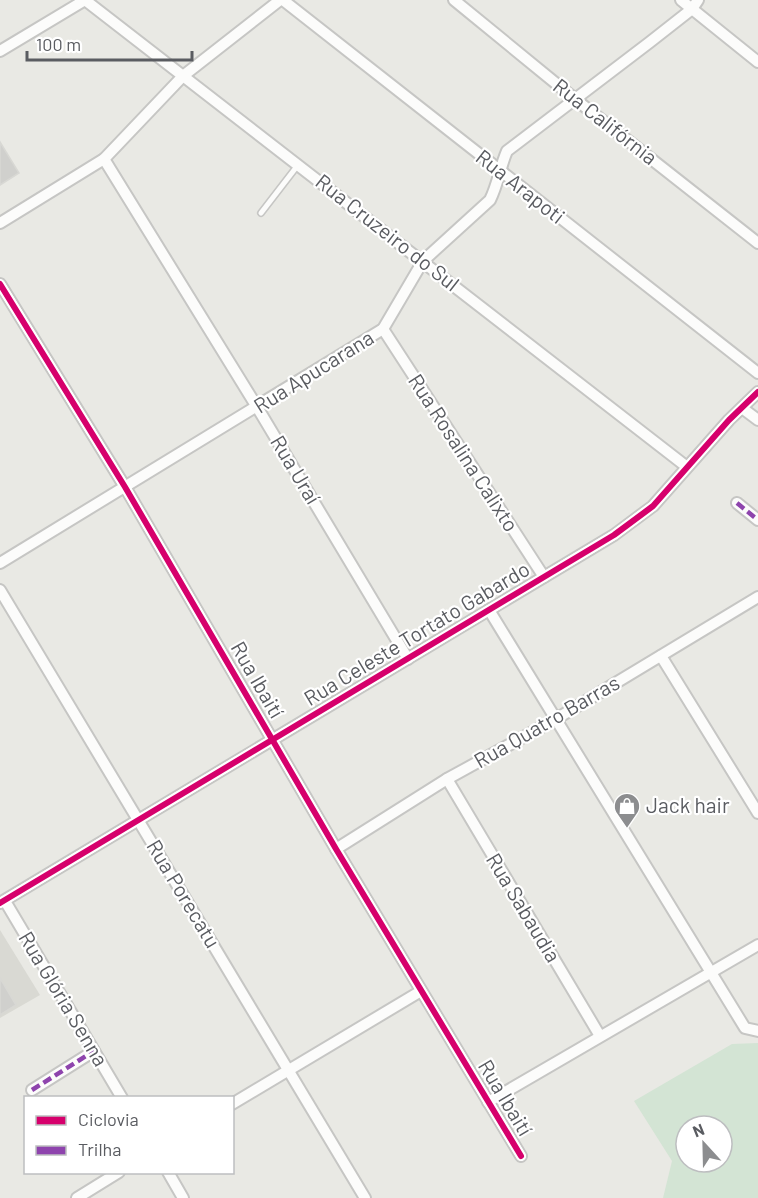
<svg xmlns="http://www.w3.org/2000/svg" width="758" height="1198" font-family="Barlow,sans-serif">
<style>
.education{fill:#d9d9d3}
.green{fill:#d3e4d4;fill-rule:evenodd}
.building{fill:#d0d0cd;stroke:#d8d8d4;stroke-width:1.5}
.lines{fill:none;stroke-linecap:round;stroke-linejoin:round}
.lane-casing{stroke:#c6c6c4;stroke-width:8}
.street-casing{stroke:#c6c6c4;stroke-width:14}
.lane{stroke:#fcfcfb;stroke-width:5}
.street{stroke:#fcfcfb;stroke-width:10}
.quiet{stroke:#8e44ad;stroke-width:4.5;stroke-dasharray:9 4.5;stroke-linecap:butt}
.cycleway-casing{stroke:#fff;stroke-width:10}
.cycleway{stroke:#d6006c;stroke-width:6}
.labels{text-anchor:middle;stroke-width:4.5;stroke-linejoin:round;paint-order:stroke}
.street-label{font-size:21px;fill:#5a5c61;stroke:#fff}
.poi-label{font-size:21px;fill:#5a5c61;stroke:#fff;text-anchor:start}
</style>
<rect width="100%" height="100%" fill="#e9e9e4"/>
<polygon class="education" points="0,930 40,995 0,1018"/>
<path class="green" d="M758,1043V1198H663L672,1161L634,1101L732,1044ZM686,1126H722V1162H686Z"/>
<g class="building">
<polygon points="0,142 19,173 0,185"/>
<polygon points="0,978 16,1005 0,1015"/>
</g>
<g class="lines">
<g class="lane-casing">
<polyline id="lane" points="261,213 298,165"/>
</g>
<g class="street-casing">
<g id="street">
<polyline points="85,0 687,467"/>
<polyline points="283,0 758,373"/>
<polyline points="454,0 575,99 758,243"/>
<polyline points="681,0 758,62"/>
<polyline points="0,51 85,0"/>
<polyline points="104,159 257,407 408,659"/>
<polyline points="0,223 104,159 183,76 280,0"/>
<polyline points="0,284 125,487 336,849 521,1156"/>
<polyline points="383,329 544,577"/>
<polyline points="742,408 758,420"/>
<polyline points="737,503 758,520"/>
<path d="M0,563L383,329L423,261L490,200C498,184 500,167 507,151L650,42L692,9L698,0"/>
<polyline points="0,590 365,1198"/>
<polyline points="489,610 745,1028 758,1031"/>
<polyline points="661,656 758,813"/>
<polyline points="447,779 600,1036"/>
<polyline points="336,849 447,779 556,719 758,597"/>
<polyline points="5,901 122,1098"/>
<polyline points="0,903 614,535 653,506 729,420 758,392"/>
<polyline points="32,1090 94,1051"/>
<polyline points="488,1102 758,945"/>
<polyline points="232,1104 421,991"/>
<polyline points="168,1172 183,1198"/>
<polyline points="77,1198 119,1172"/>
</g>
</g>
<use href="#lane" class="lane"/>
<use href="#street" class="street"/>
<g class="quiet">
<polyline points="737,503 758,520"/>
<polyline points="32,1090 94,1051"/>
</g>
<g class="cycleway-casing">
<g id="cycleway">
<polyline points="0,284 125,487 336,849 521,1156"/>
<polyline points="0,903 614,535 653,506 729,420 758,392"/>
</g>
</g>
<use href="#cycleway" class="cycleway"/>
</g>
<defs>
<g id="shop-pin" transform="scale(1.35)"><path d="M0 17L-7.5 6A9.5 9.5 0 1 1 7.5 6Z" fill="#8c8d8f" stroke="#fff"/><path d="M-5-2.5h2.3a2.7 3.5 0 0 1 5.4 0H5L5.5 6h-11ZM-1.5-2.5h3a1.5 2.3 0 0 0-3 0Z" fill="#fff"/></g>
</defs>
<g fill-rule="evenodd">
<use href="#shop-pin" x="627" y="806"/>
</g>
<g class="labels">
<g class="street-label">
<text transform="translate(605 122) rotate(38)" y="7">Rua Califórnia</text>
<text transform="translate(520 187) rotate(38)" y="7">Rua Arapoti</text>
<text transform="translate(387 233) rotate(38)" y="7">Rua Cruzeiro do Sul</text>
<text transform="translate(314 372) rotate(-32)" y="7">Rua Apucarana</text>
<text transform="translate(463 453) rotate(57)" y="7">Rua Rosalina Calixto</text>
<text transform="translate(295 470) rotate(59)" y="7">Rua Uraí</text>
<text transform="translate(417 634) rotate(-31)" y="7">Rua Celeste Tortato Gabardo</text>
<text transform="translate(257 680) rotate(60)" y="7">Rua Ibaití</text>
<text transform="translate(547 722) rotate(-30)" y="7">Rua Quatro Barras</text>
<text transform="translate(183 894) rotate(59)" y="7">Rua Porecatu</text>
<text transform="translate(523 908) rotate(59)" y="7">Rua Sabaudia</text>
<text transform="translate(63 999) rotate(59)" y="7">Rua Glória Senna</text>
<text transform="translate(505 1098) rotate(59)" y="7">Rua Ibaití</text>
</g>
<g class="poi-label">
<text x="646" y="813">Jack hair</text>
</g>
</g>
<rect x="24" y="1096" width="210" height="78" fill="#ffffff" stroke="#bdbec0" stroke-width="1.5"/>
<rect x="36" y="1116" width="30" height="9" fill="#d6006c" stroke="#bdbec0" stroke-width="1.5"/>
<text x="78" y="1126" font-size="18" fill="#5a5c61">Ciclovia</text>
<rect x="36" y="1146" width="30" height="9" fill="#8e44ad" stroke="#bdbec0" stroke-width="1.5"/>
<text x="78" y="1156" font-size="18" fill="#5a5c61">Trilha</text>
<g transform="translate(704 1144) rotate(338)"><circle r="28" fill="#ffffff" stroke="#bdbec0" stroke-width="1.5"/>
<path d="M0-4.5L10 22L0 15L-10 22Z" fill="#8c8d8f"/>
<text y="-9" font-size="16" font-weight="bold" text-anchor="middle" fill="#5a5c61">N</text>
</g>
<path d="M27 51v9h165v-9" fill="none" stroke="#5a5c61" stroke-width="3"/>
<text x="36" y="51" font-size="18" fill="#5a5c61" stroke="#ffffff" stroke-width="4.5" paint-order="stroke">100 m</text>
</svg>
